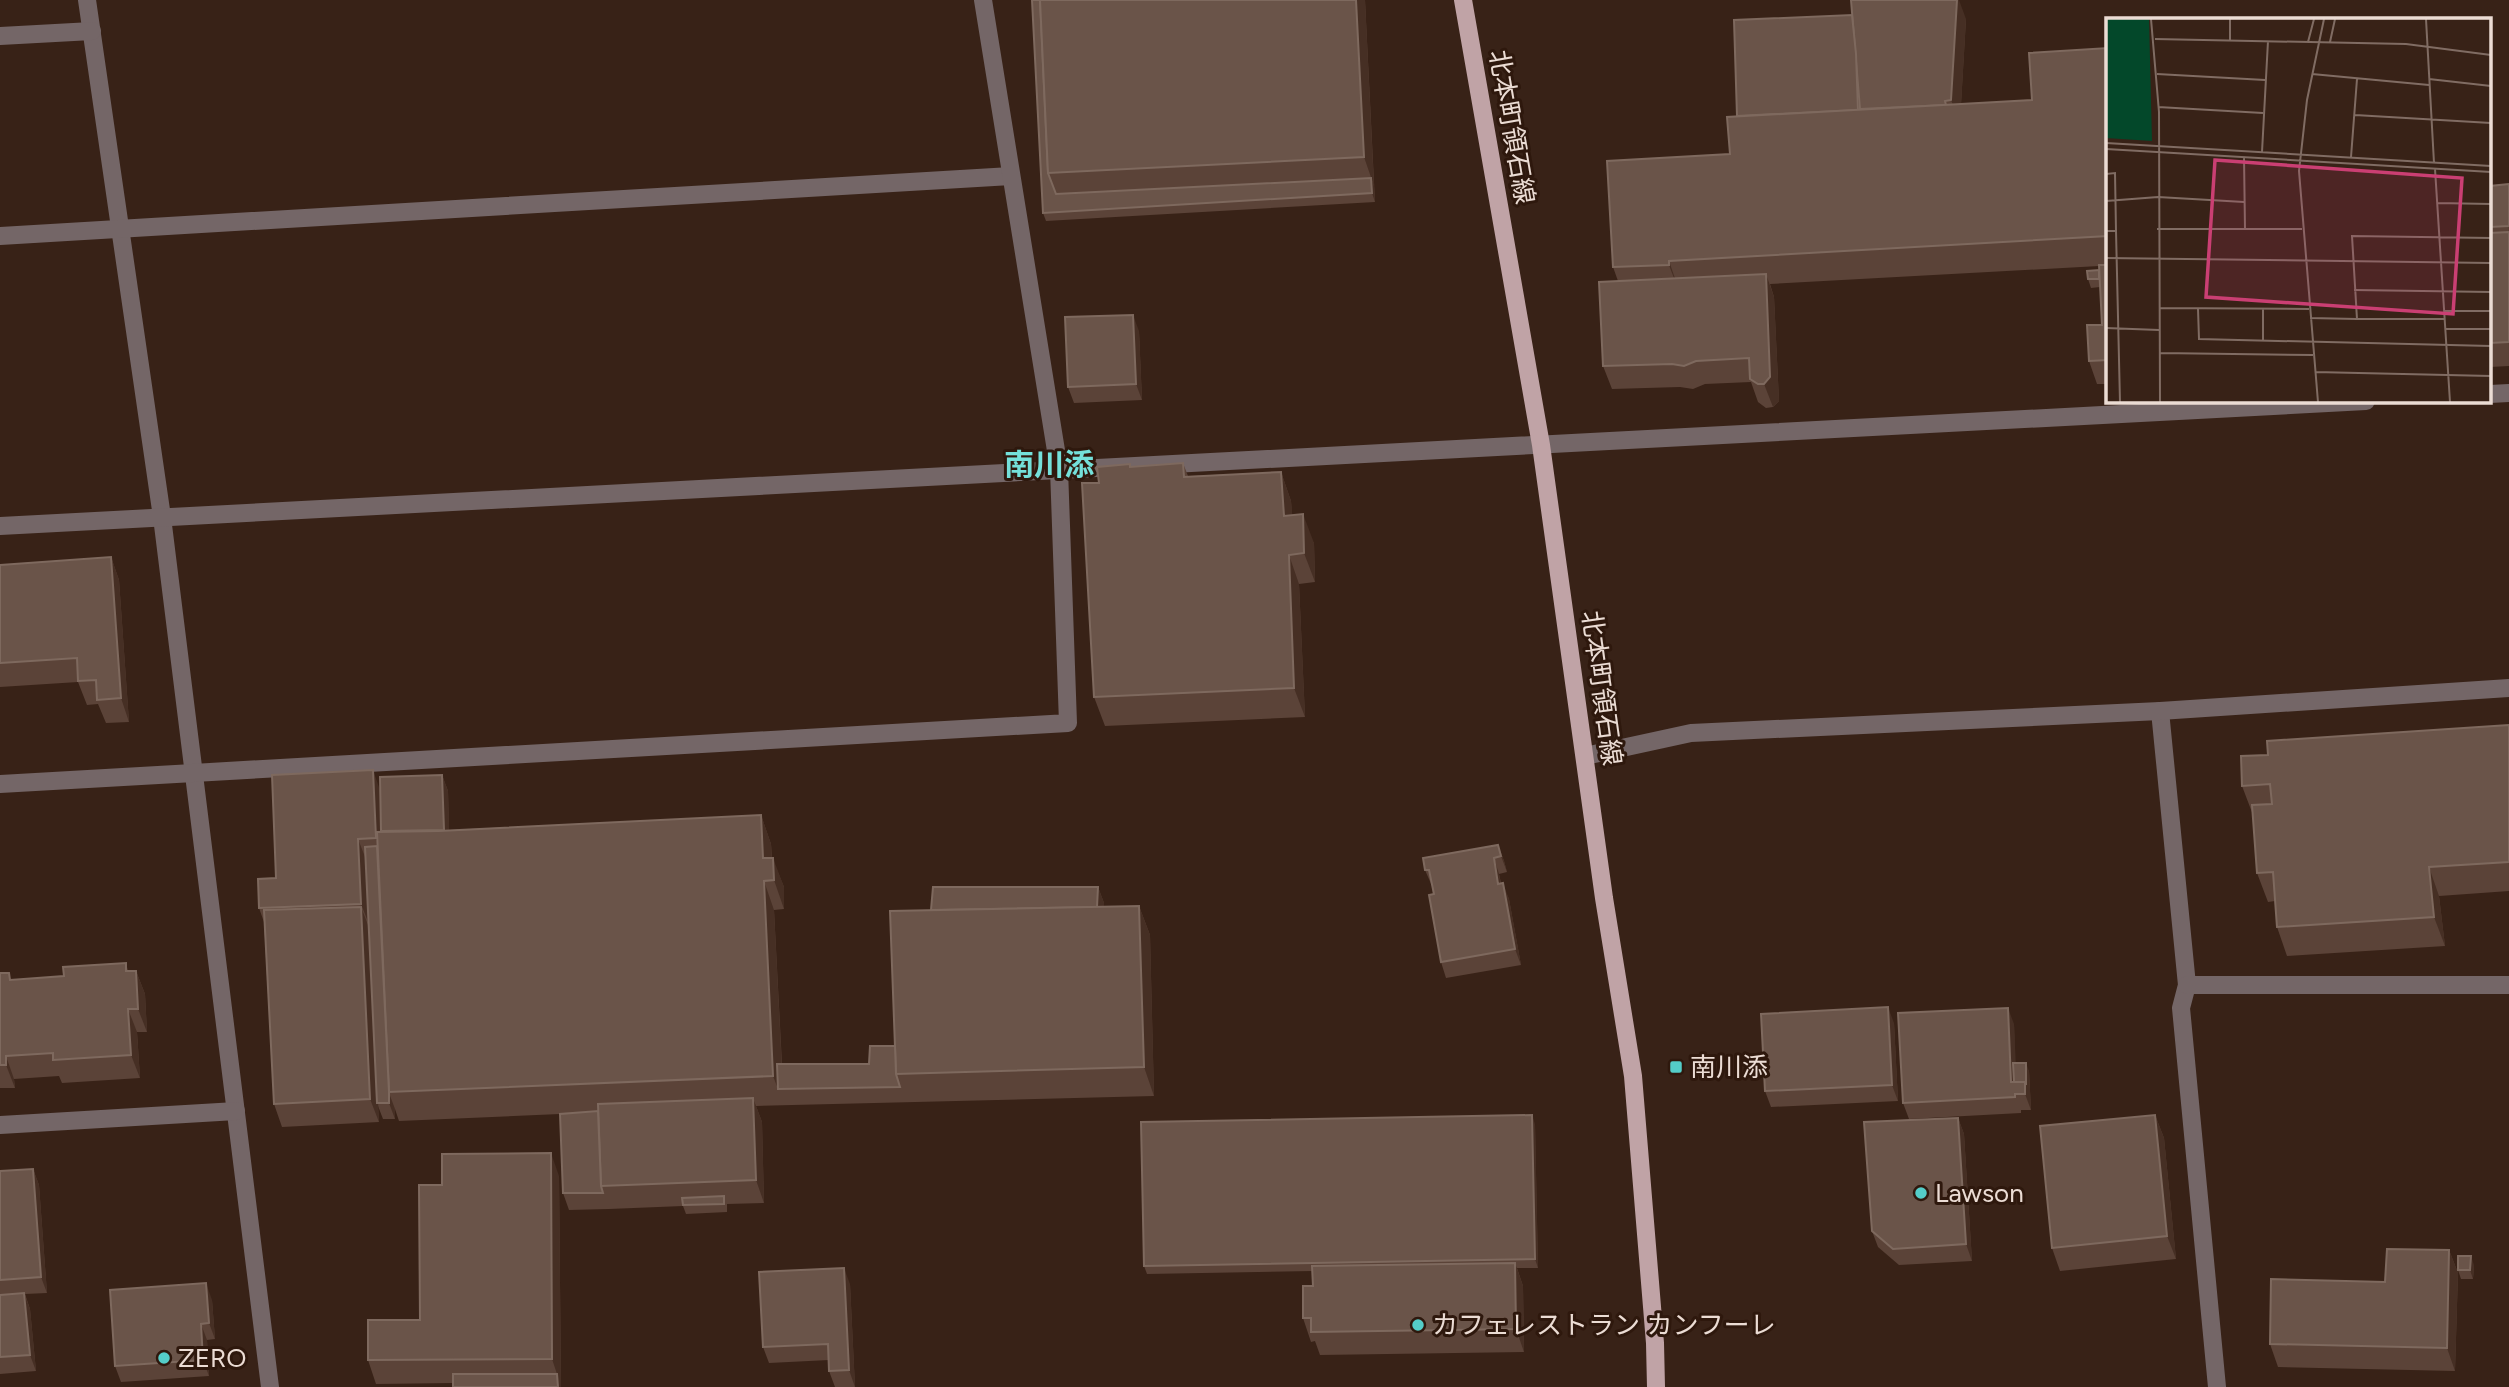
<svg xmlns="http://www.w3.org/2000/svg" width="2509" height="1387" font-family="Figtree,'Noto Sans JP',sans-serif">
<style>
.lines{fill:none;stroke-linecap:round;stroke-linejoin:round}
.minor{stroke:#746667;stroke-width:18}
.major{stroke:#c0a3a6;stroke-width:18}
.wall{fill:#5b4338}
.shaded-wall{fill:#462f24}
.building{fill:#6a5449;stroke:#7e695e;stroke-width:2}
.poi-dot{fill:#54cdc8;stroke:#2e180d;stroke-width:2.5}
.labels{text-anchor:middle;stroke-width:6;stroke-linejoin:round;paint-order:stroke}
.street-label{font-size:26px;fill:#ebdcd4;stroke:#2e180d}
.poi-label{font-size:26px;fill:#ebdcd4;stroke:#2e180d;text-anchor:start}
.quarter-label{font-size:30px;font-weight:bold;fill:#74e0da;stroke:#2e180d}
.inset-road{fill:none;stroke:#806c63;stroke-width:2}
.view{fill:#ca3f73;fill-opacity:0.15;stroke:#ca3f73;stroke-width:3.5}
.inset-edge{fill:none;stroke:#ebdcd4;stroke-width:3.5}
</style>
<rect width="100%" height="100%" fill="#382217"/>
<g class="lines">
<g class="minor">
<polyline points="87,0 162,517 270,1387"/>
<polyline points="0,36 92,31"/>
<polyline points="0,236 1011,176"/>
<polyline points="2490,394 2509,393"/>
<polyline points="0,526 2366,401"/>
<polyline points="2160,711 2187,985 2181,1008 2217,1387"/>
<polyline points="1585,756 1691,733 2160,711 2509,688"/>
<polyline points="0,784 1068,723 1059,469 983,0"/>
<polyline points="2187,985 2509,985"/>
<polyline points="0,1125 236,1111"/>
</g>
<polyline class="major" points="1463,0 1541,445 1604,898 1633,1076 1655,1343 1656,1387"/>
</g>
<g class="wall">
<polygon points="1032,0 1365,0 1375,202 1046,221 1043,213"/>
<polygon points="1966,19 1961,104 2032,100 2108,48 2108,384 2097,384 2089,361 2102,325 2100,287 2091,288 2088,279 2099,270 2099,266 1770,284 1774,297 1779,401 1773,407 1766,408 1758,402 1751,382 1705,384 1693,389 1680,387 1612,389 1603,366 1618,281 1613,267 1730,154 1737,116"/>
<polygon points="2509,184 2509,366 2490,367 2490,186"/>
<polygon points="1139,331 1142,400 1074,403 1068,387"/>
<polygon points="1183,463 1188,476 1281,472 1291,501 1292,516 1314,543 1315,582 1299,584 1305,717 1105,726 1094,697 1099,483 1130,464 1131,467"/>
<polygon points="111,557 119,580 129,722 106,723 98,704 87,705 78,682 0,687 0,565"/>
<polygon points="2509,725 2509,891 2439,896 2445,946 2287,956 2277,927 2275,901 2268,902 2257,873 2253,815 2242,786 2268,755"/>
<polygon points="442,775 448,791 449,830 761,815 771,844 772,858 784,887 784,909 774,910 782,1064 869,1064 895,1046 931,910 1098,887 1104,903 1103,906 1139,906 1150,935 1154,1096 756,1106 762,1122 764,1203 727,1204 727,1212 686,1214 683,1206 609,1209 569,1210 563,1193 560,1114 399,1121 395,1109 395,1119 383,1119 378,1106 379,1122 282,1127 274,1104 264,922 259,908 276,878 381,792"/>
<polygon points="1498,845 1504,861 1507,872 1499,874 1501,883 1509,899 1521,965 1446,978 1441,962 1432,886 1425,870"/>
<polygon points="126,963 128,971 136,971 145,994 147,1032 137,1032 140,1078 62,1083 59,1076 14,1079 15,1088 0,1088 0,973 12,980 64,976"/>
<polygon points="1894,1023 1898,1101 1771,1107 1765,1091"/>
<polygon points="2014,1024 2015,1063 2029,1071 2031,1110 2021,1110 2021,1113 1909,1119 1903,1103"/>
<polygon points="2155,1115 2164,1138 2176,1259 2060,1271 2052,1248"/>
<polygon points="1958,1118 1964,1134 1972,1261 1899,1265 1878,1247 1872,1231"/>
<polygon points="1535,1124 1538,1268 1517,1268 1523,1286 1524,1352 1320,1355 1315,1341 1311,1342 1303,1318 1313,1286 1313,1271 1147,1274 1144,1266"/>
<polygon points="33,1169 39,1185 47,1293 25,1294 30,1309 36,1371 0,1374 0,1171"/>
<polygon points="559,1176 561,1387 453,1387 453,1383 376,1384 368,1360 420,1320 442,1185"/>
<polygon points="2449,1250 2458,1273 2455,1371 2278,1367 2270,1344 2385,1282"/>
<polygon points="2474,1265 2473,1279 2461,1279 2458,1270"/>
<polygon points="850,1284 855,1387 835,1387 829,1371 829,1360 769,1363 763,1347"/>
<polygon points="212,1300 215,1339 207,1340 209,1376 121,1382 115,1366"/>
</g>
<g class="shaded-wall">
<polygon points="1356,0 1365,0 1374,186 1364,157"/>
<polygon points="1957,0 1959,0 1966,19 1960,123 1951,100"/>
<polygon points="1854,15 1858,23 1861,139 1858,131"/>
<polygon points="1371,178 1374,186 1375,202 1372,193"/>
<polygon points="1669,261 1679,290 1680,294 1669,265"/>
<polygon points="1766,274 1774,297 1779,401 1773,407 1764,384"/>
<polygon points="1133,315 1139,331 1142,400 1136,384"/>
<polygon points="1281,472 1291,501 1295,545 1284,516"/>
<polygon points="1303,514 1314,543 1315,582 1304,553"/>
<polygon points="1289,555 1299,584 1305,717 1294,688"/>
<polygon points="111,557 119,580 129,722 121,698"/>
<polygon points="373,770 381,793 385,861 376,838"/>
<polygon points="442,775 448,791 450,860 444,843"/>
<polygon points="761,815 771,844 773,880 763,858"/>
<polygon points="358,839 367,862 370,927 361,904"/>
<polygon points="1498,845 1504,861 1507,872 1501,856"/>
<polygon points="773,858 784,887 784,909 774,880"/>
<polygon points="1494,858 1499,874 1504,900 1498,884"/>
<polygon points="2429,867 2439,896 2445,946 2434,917"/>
<polygon points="764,881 774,910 783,1089 778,1089 773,1076"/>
<polygon points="1503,883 1509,899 1521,965 1515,949"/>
<polygon points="1098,887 1104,903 1103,935 1097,919"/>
<polygon points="1139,906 1150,935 1154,1096 1144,1067"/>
<polygon points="361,907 370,930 379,1122 370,1099"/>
<polygon points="136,971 145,994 147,1032 138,1009"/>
<polygon points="1888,1007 1894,1023 1898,1101 1892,1085"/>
<polygon points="2008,1008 2014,1024 2017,1090 2011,1082"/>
<polygon points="128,1009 137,1032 140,1078 131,1055"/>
<polygon points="6,1056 14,1079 15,1088 6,1065"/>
<polygon points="2026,1063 2029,1071 2031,1110 2025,1094"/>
<polygon points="389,1093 395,1109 395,1119 389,1103"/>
<polygon points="753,1098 762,1122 764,1203 756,1180"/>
<polygon points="1532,1115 1535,1124 1538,1268 1535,1259"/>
<polygon points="2155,1115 2164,1138 2176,1259 2167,1236"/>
<polygon points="1958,1118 1964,1134 1972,1261 1966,1244"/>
<polygon points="551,1153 559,1176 561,1387 558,1387 557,1374 552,1359"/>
<polygon points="33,1169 39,1185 47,1293 41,1277"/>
<polygon points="2449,1250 2458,1273 2455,1371 2447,1348"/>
<polygon points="2471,1256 2474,1265 2473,1279 2470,1270"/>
<polygon points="1515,1263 1523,1286 1524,1352 1516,1329"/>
<polygon points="844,1268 850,1284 855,1387 849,1370"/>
<polygon points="206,1283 212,1300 215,1339 209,1323"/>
<polygon points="24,1293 30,1309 36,1371 30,1355"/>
<polygon points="201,1324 207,1340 209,1376 203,1360"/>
</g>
<g class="building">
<polygon points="1032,0 1040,0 1048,173 1056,194 1371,178 1372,193 1043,213"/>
<polygon points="1040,0 1356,0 1364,157 1048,173"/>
<polygon points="1851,0 1957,0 1951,100 1945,101 1946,105 1860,109"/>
<polygon points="1852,15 1856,54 1858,110 1737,116 1734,20"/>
<polygon points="2108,48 2108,236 1669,261 1669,265 1613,267 1607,161 1730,154 1727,117 2032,100 2029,53"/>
<polygon points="2509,184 2509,226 2490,227 2490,186"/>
<polygon points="2509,232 2509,342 2490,343 2490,233"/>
<polygon points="2099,265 2108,265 2108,360 2089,361 2087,325 2102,325"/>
<polygon points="2099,270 2099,279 2088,279 2087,271"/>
<polygon points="1766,274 1770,377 1764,384 1758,384 1750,379 1749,358 1696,361 1684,366 1672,364 1603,366 1599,282"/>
<polygon points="1133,315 1136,384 1068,387 1065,317"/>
<polygon points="1183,463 1184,477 1281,472 1284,516 1303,514 1304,553 1289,555 1294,688 1094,697 1082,483 1099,483 1097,467 1130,464 1130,467"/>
<polygon points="111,557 121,698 97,700 96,680 78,681 77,658 0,663 0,565"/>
<polygon points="2509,725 2509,862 2429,867 2434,917 2277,927 2273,872 2257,873 2252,805 2272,804 2270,784 2242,786 2241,756 2268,755 2267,741"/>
<polygon points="373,770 376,838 358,839 361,904 259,908 258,879 276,878 272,775"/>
<polygon points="442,775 444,830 381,831 380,777"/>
<polygon points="761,815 763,858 773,858 774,880 764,881 773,1076 389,1092 377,832 439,831"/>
<polygon points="1498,845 1501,856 1494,858 1498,884 1503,883 1515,949 1441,962 1429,895 1434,894 1429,870 1425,870 1423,858"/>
<polygon points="377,846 389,1092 389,1103 377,1103 365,847"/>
<polygon points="933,887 1098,887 1097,907 931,910"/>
<polygon points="1139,906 1144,1067 896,1074 890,911"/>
<polygon points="361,907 370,1099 274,1104 264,910"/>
<polygon points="126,963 126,971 136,971 138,1009 128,1009 131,1055 53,1060 53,1053 6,1056 6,1065 0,1065 0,973 9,973 10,980 64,976 63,967"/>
<polygon points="1888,1007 1892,1085 1765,1091 1761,1014"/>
<polygon points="2008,1008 2011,1082 2025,1082 2025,1094 2015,1094 2015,1097 1903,1103 1898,1013"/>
<polygon points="870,1046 895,1046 896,1074 900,1087 778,1089 777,1064 869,1064"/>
<polygon points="2013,1063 2026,1063 2026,1085 2025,1082 2014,1082"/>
<polygon points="753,1098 756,1180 601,1186 598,1104"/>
<polygon points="598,1111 601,1186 603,1193 563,1193 560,1114"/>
<polygon points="1532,1115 1535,1259 1144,1266 1141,1122"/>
<polygon points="2155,1115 2167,1236 2052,1248 2040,1126"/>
<polygon points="1958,1118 1966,1244 1893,1249 1872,1231 1864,1122"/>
<polygon points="551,1153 552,1359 368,1360 368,1320 420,1320 419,1185 442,1185 442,1154"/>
<polygon points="33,1169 41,1277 0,1280 0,1171"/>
<polygon points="724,1196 724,1204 683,1205 682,1198"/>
<polygon points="2387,1249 2449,1250 2447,1348 2270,1344 2271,1279 2385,1282"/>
<polygon points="2458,1256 2471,1256 2470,1270 2458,1270"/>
<polygon points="1515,1263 1516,1329 1311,1332 1311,1318 1303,1318 1303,1286 1313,1286 1312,1266"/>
<polygon points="844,1268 849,1370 829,1371 828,1344 763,1347 759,1272"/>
<polygon points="206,1283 209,1323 201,1324 203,1360 115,1366 110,1290"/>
<polygon points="24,1293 30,1355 0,1357 0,1295"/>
<polygon points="453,1374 557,1374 558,1387 453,1387"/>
</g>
<g class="poi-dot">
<rect x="1669" y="1060" width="14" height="14" rx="3.5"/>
<circle cx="1921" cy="1193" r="7"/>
<circle cx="1418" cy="1325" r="7"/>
<circle cx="164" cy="1358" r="7"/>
</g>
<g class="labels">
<g class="street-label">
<text transform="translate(1512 127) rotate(80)" y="9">北本町領石線</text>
<text transform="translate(1602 688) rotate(82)" y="9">北本町領石線</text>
</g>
<g class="poi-label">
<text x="1690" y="1076">南川添</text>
<text x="1935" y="1202">Lawson</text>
<text x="1432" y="1334">カフェレストラン カンフーレ</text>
<text x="178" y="1367">ZERO</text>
</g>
<g class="quarter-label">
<text x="1049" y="475">南川添</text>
</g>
</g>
<g transform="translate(2106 18)">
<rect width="385" height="385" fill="#382217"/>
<path d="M0,1H43L46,123L0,120Z" fill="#03482a"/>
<path class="inset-road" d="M45,1L53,94L54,384M124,1V23M320,1L328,145M49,21L300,26L385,37M202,24L208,1M224,24L229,1M51,56L159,62M206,56L323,67M323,61L385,68M52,89L157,95M249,97L385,105M0,125L385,148M0,131L385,154M156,134L162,23M138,139L139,211M245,139L251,61M329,151L344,384M0,156L9,155L10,213M0,183L52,179L138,184M331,185L385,186M51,211H196M0,213H10L14,384M0,240L385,245M248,272L385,274M53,290L203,291M157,290V322M92,291L93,321L385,328M338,293H385M204,300L251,301M338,301H251L246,218L385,220M0,310L53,312M339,311H385M54,335L207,337M209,354L385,358M212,384L193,153L201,82L218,1"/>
<path class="view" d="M109,142L356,160L347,296L100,279Z"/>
<rect width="385" height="385" class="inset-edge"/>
</g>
</svg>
